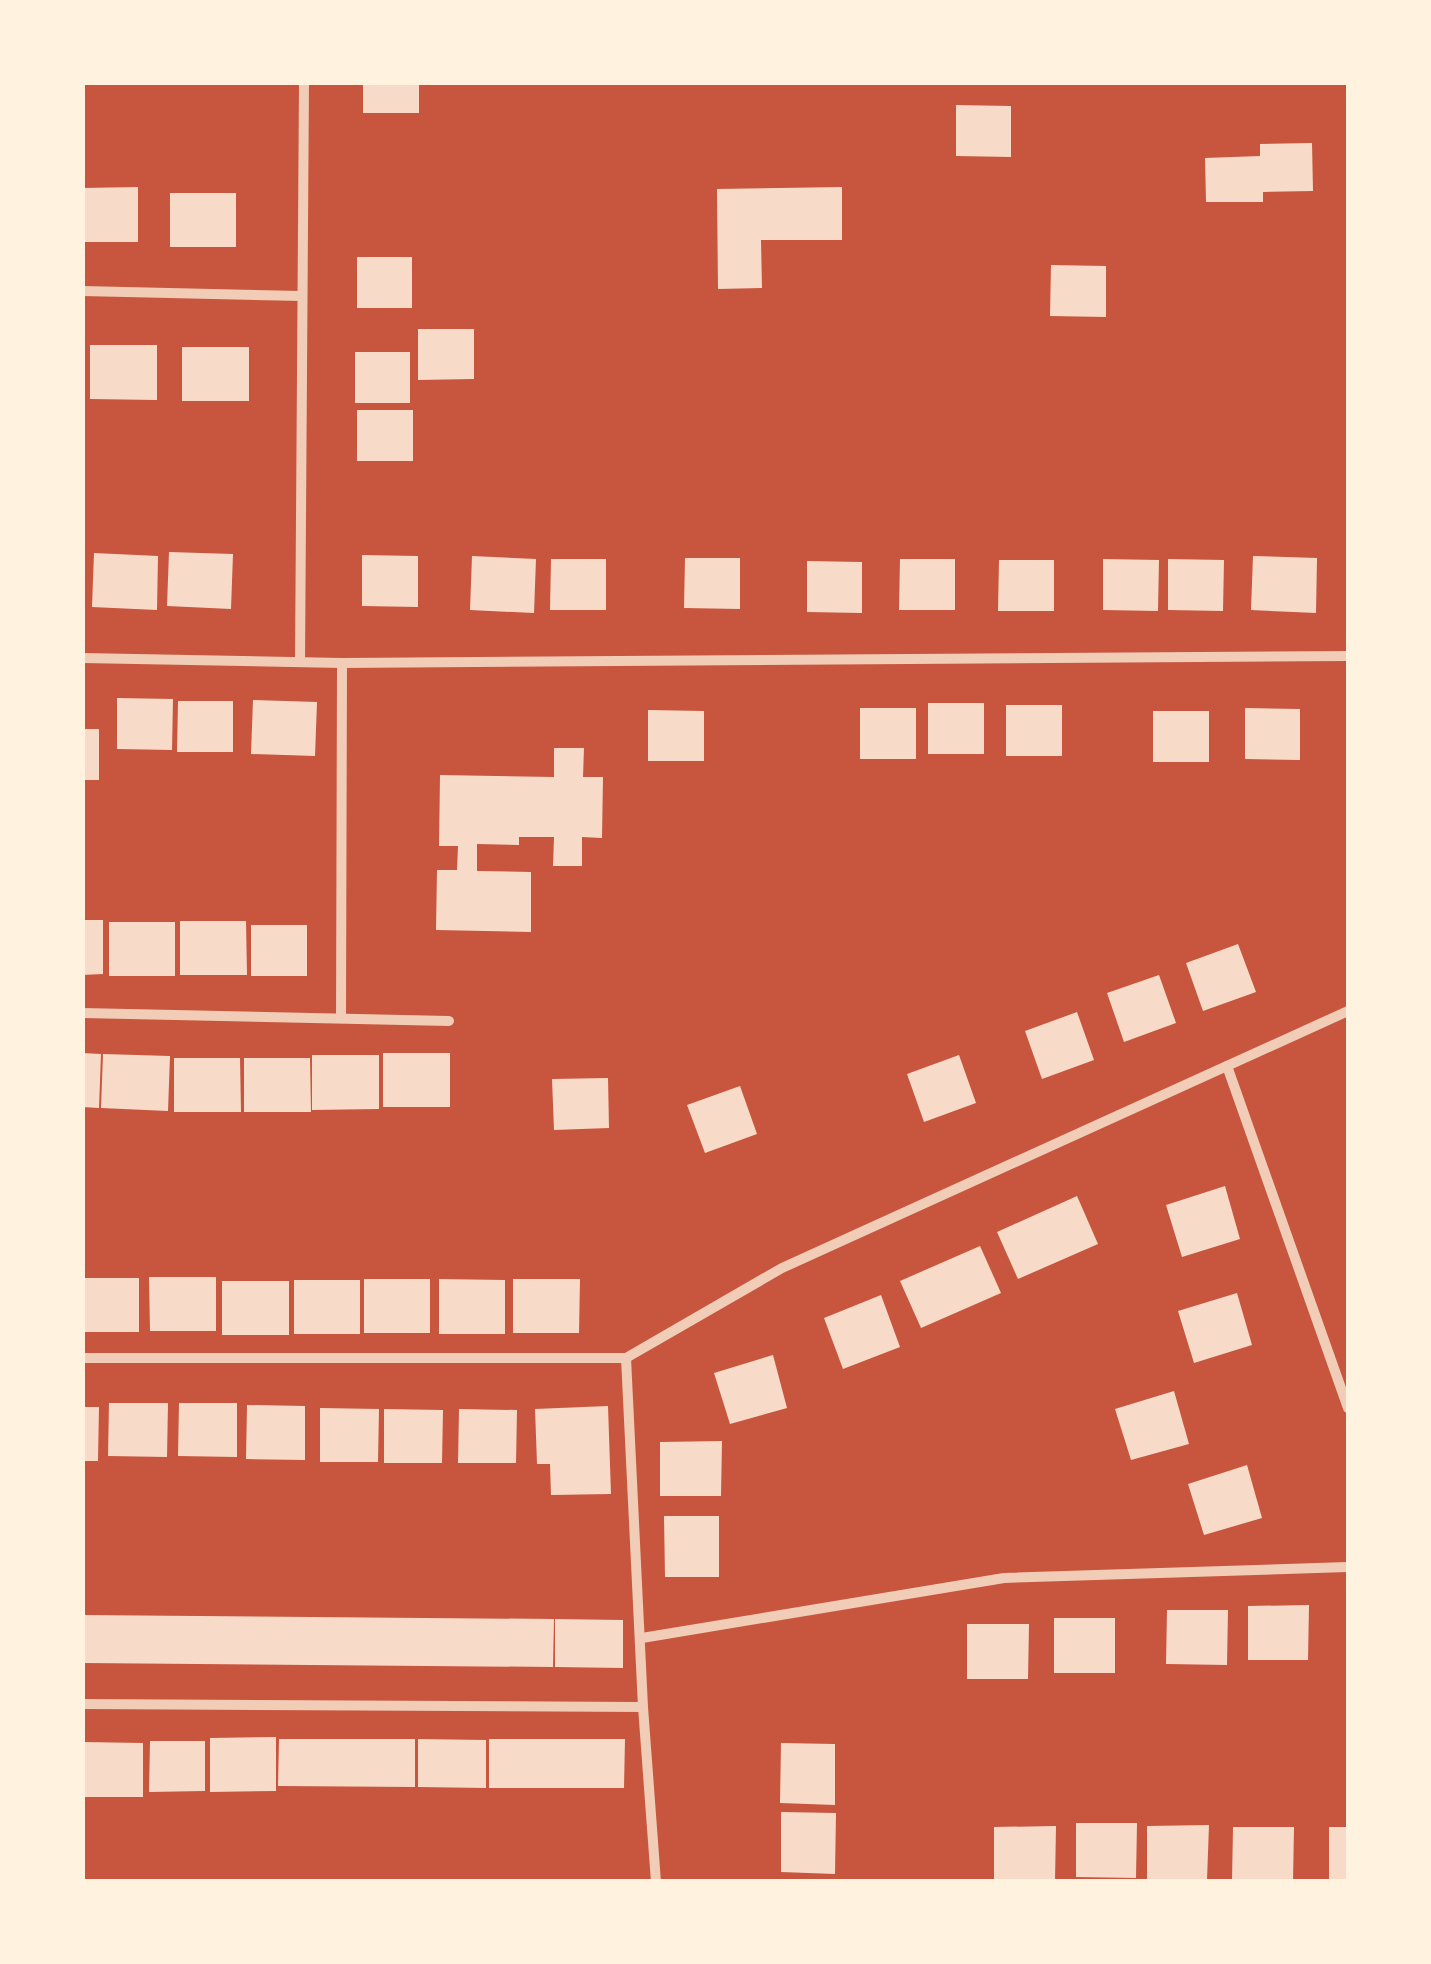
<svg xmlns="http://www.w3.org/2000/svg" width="1431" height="1964" font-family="'Times New Roman',serif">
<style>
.building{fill:#f7dbc8}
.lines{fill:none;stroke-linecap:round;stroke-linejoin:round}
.minor{stroke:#f1ccb7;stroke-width:10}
</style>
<rect width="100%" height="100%" fill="#c8553d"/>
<g class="building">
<rect x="363" y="82" width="56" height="31"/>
<polygon points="956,105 1011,106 1011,157 956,156"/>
<polygon points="1312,143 1313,191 1263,192 1263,202 1206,202 1205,158 1260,156 1260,144"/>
<polygon points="138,187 138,242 82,242 82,188"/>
<polygon points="842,187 842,240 761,240 762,288 718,289 717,189"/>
<rect x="170" y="193" width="66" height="54"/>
<rect x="357" y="257" width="55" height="51"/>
<polygon points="1051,265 1106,266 1106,317 1050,316"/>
<polygon points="418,329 474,329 474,379 418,380"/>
<polygon points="90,345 157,345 157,400 90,399"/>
<rect x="182" y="347" width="67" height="54"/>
<rect x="355" y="352" width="55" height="51"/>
<rect x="357" y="410" width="56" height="51"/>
<polygon points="169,552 233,554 231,609 167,606"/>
<polygon points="94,553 158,556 157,610 92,607"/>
<polygon points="362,555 418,556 418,607 362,606"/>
<polygon points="472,556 536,559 534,613 470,610"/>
<polygon points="1253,556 1317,558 1316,613 1251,610"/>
<polygon points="685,558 740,558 740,609 684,608"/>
<polygon points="551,559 606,559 606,610 550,610"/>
<polygon points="900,559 955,559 955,610 899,610"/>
<polygon points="1103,559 1159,560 1158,611 1103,610"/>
<polygon points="1168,559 1224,560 1223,611 1168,610"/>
<polygon points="999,560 1054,560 1054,611 998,611"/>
<polygon points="807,561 862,562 862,613 807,612"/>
<polygon points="117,698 173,699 172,750 117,749"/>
<polygon points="253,700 317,702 315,756 251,754"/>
<polygon points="178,701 233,701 233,752 177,752"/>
<rect x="928" y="703" width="56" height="51"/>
<rect x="1006" y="705" width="56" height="51"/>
<rect x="860" y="708" width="56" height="51"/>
<polygon points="1245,708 1300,709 1300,760 1245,759"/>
<polygon points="648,710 704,711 704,761 648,761"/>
<rect x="1153" y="711" width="56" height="51"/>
<rect x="82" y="729" width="17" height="51"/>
<polygon points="554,748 584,748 583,777 603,777 602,838 582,837 582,866 553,866 554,837 519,837 519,845 477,844 477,871 531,872 531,932 436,930 437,870 457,870 458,846 439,846 440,775 554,777"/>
<polygon points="82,920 103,920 103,974 82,975"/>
<polygon points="180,921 246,921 247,975 180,975"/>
<rect x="109" y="922" width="66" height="54"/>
<rect x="251" y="925" width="56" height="51"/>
<polygon points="1238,944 1256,992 1203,1011 1186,963"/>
<polygon points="1159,975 1176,1023 1124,1042 1107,993"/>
<polygon points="1077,1012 1094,1060 1042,1079 1025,1031"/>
<polygon points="82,1053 101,1054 99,1108 82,1107"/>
<rect x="383" y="1053" width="67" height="54"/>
<polygon points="103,1054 170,1056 168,1111 101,1108"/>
<polygon points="312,1055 379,1055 379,1109 312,1110"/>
<polygon points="959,1055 976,1103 924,1122 907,1074"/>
<polygon points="174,1058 240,1058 241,1112 174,1112"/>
<polygon points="244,1058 310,1058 311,1112 244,1112"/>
<polygon points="608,1078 609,1128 554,1130 552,1079"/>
<polygon points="740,1086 757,1134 705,1153 687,1105"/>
<polygon points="1225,1186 1240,1239 1182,1257 1166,1205"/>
<polygon points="1077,1196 1098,1244 1018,1279 997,1232"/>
<polygon points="980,1246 1001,1293 921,1328 900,1281"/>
<polygon points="149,1277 216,1277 216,1331 150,1331"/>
<rect x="82" y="1278" width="57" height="54"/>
<rect x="364" y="1279" width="66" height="54"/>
<polygon points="439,1279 505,1280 505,1334 439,1334"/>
<polygon points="513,1279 580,1279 579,1333 513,1333"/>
<rect x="294" y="1280" width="66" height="54"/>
<rect x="222" y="1281" width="67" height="54"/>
<polygon points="1237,1293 1252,1345 1194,1363 1178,1311"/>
<polygon points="881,1295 900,1347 843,1369 824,1318"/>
<polygon points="773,1355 787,1408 730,1424 714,1373"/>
<polygon points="1174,1391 1189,1444 1131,1460 1115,1409"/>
<polygon points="109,1403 168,1403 167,1457 108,1456"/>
<polygon points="179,1403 237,1403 237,1457 178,1456"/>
<polygon points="247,1405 305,1406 305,1460 246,1459"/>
<polygon points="608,1406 611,1494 551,1495 550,1464 537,1464 535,1409"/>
<polygon points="82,1407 99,1407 98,1461 82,1461"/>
<polygon points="320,1408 379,1409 378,1462 320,1462"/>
<polygon points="384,1409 443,1410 442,1463 384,1463"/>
<polygon points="459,1409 517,1410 516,1463 458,1463"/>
<polygon points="722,1441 721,1496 660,1496 660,1442"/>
<polygon points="1247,1465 1262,1518 1204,1535 1188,1484"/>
<polygon points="664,1516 719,1516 719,1577 665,1577"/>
<polygon points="1309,1605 1308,1660 1248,1660 1248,1606"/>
<polygon points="1167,1610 1228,1610 1227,1665 1166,1664"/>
<polygon points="82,1615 554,1619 553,1667 82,1663"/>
<rect x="1054" y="1618" width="61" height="55"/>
<polygon points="555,1619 623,1620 623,1668 555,1667"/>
<polygon points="967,1624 1029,1624 1028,1679 967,1679"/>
<polygon points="276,1737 276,1791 210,1792 210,1738"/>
<polygon points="279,1739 415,1739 415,1787 278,1786"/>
<polygon points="418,1739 486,1740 486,1788 418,1787"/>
<polygon points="489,1739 625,1739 624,1788 489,1788"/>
<polygon points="150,1741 205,1741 205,1791 149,1792"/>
<polygon points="82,1742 143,1743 143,1797 82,1797"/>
<polygon points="781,1743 835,1744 835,1805 780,1803"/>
<polygon points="781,1812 836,1813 835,1874 781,1872"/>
<polygon points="1076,1823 1137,1823 1136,1878 1076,1877"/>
<polygon points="1209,1825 1207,1880 1147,1880 1147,1826"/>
<polygon points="1056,1826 1055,1881 994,1881 994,1827"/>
<polygon points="1233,1827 1294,1827 1293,1882 1232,1881"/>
<rect x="1329" y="1827" width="19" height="54"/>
</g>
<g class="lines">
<g class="minor">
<polyline points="82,291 302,296"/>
<polyline points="82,658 342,663 1348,656"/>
<polyline points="300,662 304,82"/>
<polyline points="82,1013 449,1021"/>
<polyline points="341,1017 342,663"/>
<polyline points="1227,1066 1348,1408"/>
<polyline points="82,1358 626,1358 782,1268 1348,1011"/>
<polyline points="626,1358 643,1707 656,1882"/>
<polyline points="642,1638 1004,1578 1348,1567"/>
<polyline points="82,1704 643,1707"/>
</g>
</g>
<rect width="1431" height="1964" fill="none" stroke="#fff3e0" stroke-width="170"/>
</svg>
